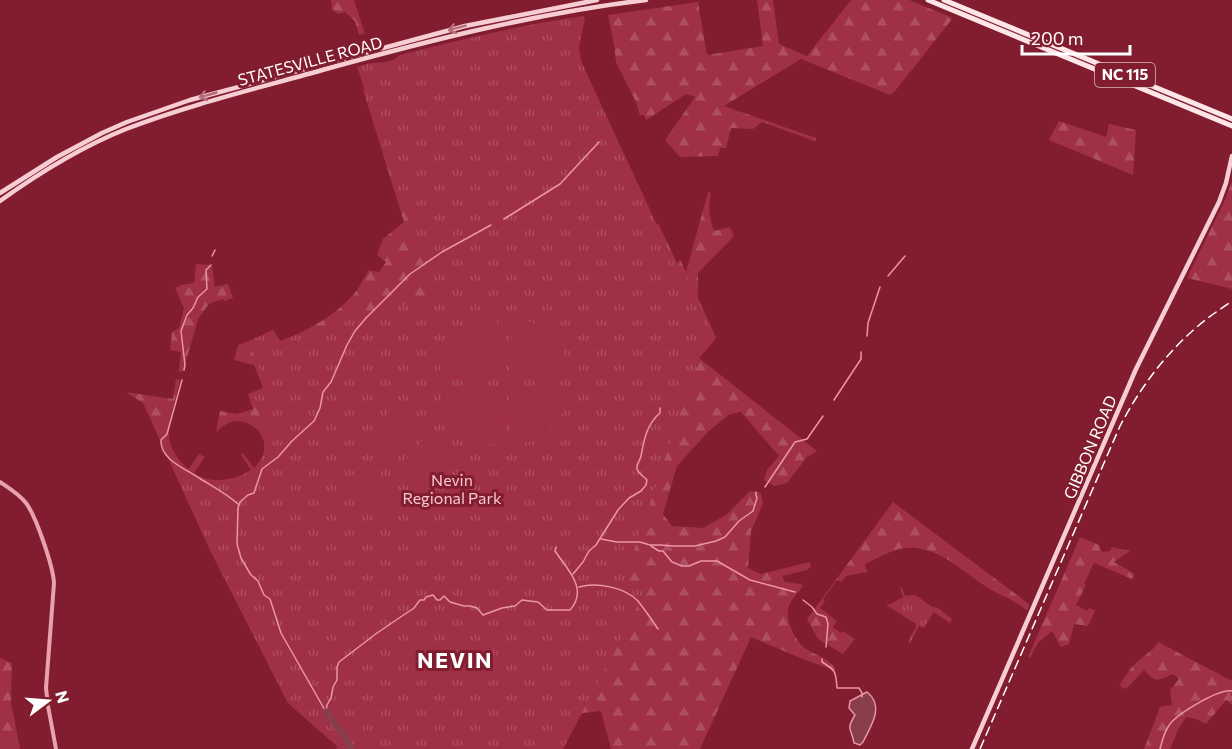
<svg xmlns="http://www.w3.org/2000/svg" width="1232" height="749" font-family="Commissioner,sans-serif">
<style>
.forest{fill:url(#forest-firs)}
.park{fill:url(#park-tufts)}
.pitch{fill:#a03045}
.water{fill:#893e4b;stroke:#eb95a7;stroke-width:1.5}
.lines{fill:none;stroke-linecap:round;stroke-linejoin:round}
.stream{stroke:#eb95a7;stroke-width:1.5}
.river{stroke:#893e4b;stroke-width:7}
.tertiary{stroke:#e9a1af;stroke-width:4}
.secondary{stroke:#f7cdd4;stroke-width:4.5}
.primary{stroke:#fee5e8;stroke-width:5}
.rail{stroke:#fff;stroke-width:1.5;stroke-dasharray:10 4.5;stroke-linecap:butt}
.oneway{stroke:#b66c79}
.labels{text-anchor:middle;stroke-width:6;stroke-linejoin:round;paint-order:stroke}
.shield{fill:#811d2f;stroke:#d9bbc1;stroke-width:1.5}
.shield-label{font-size:15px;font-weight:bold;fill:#fff}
.street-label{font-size:16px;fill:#fff;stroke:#811d2f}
.park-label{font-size:16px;fill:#f7c6cf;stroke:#811d2f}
.district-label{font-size:22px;font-weight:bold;letter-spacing:1.5px;fill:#fff;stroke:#811d2f}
</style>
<defs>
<pattern id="forest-firs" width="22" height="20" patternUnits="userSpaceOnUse" patternTransform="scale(1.5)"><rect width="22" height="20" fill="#a03045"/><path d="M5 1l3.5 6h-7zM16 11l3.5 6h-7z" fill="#ae4f61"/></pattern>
<pattern id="park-tufts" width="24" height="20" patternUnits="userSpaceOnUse" patternTransform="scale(1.5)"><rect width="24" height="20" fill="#a03045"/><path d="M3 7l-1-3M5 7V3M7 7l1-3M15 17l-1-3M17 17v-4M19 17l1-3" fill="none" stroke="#ae4f61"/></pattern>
</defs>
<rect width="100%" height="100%" fill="#811d2f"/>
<g class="forest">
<polygon points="331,0 354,0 365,34 359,35 355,21 345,12 338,14 332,9"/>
<polygon points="757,0 773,0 779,44 807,56 851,0 909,0 953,18 895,91 890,95 801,59 724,106 816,138 815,141 762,122 753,129 731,128 726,148 720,148 718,156 680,157 665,140 695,97 686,94 646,120 643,114 640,116 636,102 616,62 614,45 608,15 698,2 707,55 763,46"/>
<path d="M362,75L653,230L658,223L677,263L680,259L686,272L708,192L711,193C708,208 709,217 714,231L730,227L734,236L698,273V298L716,338L699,358L817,451L807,457L787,483L775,486L764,480L767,470L779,456L741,412L730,414L710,430L677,466L663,514L672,526L703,528L726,515L750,491L761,493L763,504L751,531L748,568L761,574L810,562L811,567L807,570L782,576L785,582L801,584L803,586C799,592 791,599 789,606C784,619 795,641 806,649C816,656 831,658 836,671L800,658L751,637L700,749H611L601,711L582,713L563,749H336L338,747L288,703L210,550L143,403L126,392L173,399L176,379L180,380C177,395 170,414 169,430C168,442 173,454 182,463C187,468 193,474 200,477C223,487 271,473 264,441C261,430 247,420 236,421C229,421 221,428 216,432L220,411L237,414L253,409L248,394L263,388L254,365L234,360L238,345L265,335L273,330L280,341C306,332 340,313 357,290C361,284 365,276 369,270L379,272L386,262L377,255L383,239L404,222L364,93Z"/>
<polygon points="1059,121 1106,137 1109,124 1136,130 1133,175 1049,140"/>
<polygon points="1231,183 1232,183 1232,289 1187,278 1226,198"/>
<polygon points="196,264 212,265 215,287 228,284 233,298 224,301 223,299 209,304 198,319 183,372 179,371 181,352 170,350 172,332 179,328 184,308 175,288 181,285 194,283"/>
<path d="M893,502L1029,604L1027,610C1013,599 996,594 982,584C957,567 933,542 899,549C888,552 876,559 865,564L867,572L846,576L841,582L837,580L823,599L825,601L820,608L837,621L833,627L841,633L843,631L855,639L843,654L818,639L807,619Z"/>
<polygon points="1080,537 1099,545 1100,550 1103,552 1110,551 1112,547 1130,551 1114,562 1135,574 1132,579 1094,563 1084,584 1086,585 1076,605 1087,611 1089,608 1095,611 1088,626 1074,624 1069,644 1061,647 1052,631 1038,643 1030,658 1028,657"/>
<path d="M1158,642L1232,681V705L1226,700L1206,724L1196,719L1186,717L1178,730L1170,749H1144L1160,707L1172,705L1170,690L1179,679L1173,674C1157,681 1156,683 1144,670L1126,689L1119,686C1124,678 1129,669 1137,662C1145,655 1153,651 1158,642Z"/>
<polygon points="0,658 12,663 11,702 20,749 0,749"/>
</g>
<g class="park">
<path d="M583,16L585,18L579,47L581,61L683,281L686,275L716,338L699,358L624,580L646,590L563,749H336L338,747L288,703L210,550L165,451L172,448L178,459L188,470L199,454L205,457L194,473C211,485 234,481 251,470L241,455L243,453L254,468C262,459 269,448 261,436L266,433L253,397L268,391L249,341L273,330L280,341L299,334V333L435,295L357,67C362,66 367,63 372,63C382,62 392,63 400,55C461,39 521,25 583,16Z"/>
<polygon points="902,587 905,596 912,595 917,596 932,607 938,608 952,619 950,623 934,612 924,628 919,626 910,643 908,642 916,627 916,624 886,605 891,604 903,597 900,588"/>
</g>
<g class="pitch">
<path d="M497,319L499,373L497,376L441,377C442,344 464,321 497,319Z"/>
<path d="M512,319C548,321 567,342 567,378H514L511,377L509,372L510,370Z"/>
<path d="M567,386C566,422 548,442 512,445L509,395L512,389Z"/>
<path d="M494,387H497L499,392L498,395L499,445C466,445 442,423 441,390Z"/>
<polygon points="398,402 424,426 389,468 363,443"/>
<polygon points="431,430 454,451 420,492 397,470"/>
<polygon points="363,464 398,496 379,517 343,486"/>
</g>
<path class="water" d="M867,692C885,706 871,726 863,742L860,745L854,743C852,729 845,731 855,715L849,708L850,701Z"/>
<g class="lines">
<g class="stream">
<polyline points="504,219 560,184 599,142"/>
<polyline points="212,256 215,250"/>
<polyline points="888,276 905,256"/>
<polyline points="867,336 868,323 880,287"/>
<polyline points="184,370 185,365 181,331 187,315 193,308 198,297 207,289 206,270 211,265"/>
<path d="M182,380L167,434L161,440C160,460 186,469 199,478C212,486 227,494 238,504"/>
<polyline points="834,400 861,359 861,352"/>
<polyline points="765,487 795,442 807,439 823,416"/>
<polyline points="601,539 617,542 640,542 650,545 660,545 673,546 695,546 716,541 725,537 739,521 753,511 757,498 756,495 756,492"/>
<polyline points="651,546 659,551 663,551 672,562 682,566 689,566 701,561 717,561 750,580 795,592"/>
<path d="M573,574L583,562L589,551L596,545L618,510L629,498L641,491L646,485L647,480C644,476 639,475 637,469C636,464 640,461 641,456C644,439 647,424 660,413V408"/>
<path d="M579,587C597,582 624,587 638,601C645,610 652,620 658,629"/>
<polyline points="803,600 812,607 817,614 826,617 828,624 826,647"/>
<path d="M822,659V662C836,670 836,673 837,688H859L862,693V697"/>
<polyline points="326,712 281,633 270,599 264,595 258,581 251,575 241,558 237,544 238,508 240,502 248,495 254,493 262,469 278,457 292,441 314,421 320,408 323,392 331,382 347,345 355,331 366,318 410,274 442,252 491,225"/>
<path d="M326,712L327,705L331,698L333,687L337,680V667L339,662L377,633L414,608L420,600H424L426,597L433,595L437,600H440L444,596L450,602L464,606H470L477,608L483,615L502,608L515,606L522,600L538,602L547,610H570C589,589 567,569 555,551L556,547"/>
<path d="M1160,749C1162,741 1164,733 1168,727C1175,714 1219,689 1232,691"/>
</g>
<polyline class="river" points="326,712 345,737 351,749"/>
<path class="tertiary" d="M0,482C9,488 19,494 26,503C36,516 53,566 54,583L46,688L48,706L56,749"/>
<g class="secondary">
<polyline points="0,193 57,157 102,133 127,122 190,100 465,26 597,0"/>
<path d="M0,201C39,173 81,147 126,129C191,104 259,88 326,69C431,40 537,13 646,0"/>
<polyline points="972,749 1136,369 1219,202 1226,183 1232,156"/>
</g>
<g class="primary">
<polyline points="928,0 1232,126"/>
<polyline points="944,0 1232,119"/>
</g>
<path class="rail" d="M980,749L1120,426C1140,388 1165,354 1198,326C1208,317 1221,309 1232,301"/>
</g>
<defs><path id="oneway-shaft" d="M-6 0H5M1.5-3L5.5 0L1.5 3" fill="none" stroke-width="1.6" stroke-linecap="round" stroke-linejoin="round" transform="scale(1.5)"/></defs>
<g class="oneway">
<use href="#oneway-shaft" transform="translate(457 28) rotate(165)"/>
<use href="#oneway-shaft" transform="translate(208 95) rotate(164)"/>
</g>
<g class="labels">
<rect class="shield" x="1095" y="63" width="60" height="24" rx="4.5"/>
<g class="shield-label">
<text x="1125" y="80">NC 115</text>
</g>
<g class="street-label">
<text transform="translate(310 61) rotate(-15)" y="6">STATESVILLE ROAD</text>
<text transform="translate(1090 447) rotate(-67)" y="6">GIBBON ROAD</text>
</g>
<g class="park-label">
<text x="452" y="486">Nevin<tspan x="452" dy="18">Regional Park</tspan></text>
</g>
<g class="district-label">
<text x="455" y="668">NEVIN</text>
</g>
</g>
<g transform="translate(48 701) rotate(74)" stroke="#811d2f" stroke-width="4.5" paint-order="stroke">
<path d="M0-4.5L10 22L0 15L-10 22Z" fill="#ffffff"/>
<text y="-9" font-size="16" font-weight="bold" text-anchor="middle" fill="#ffffff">N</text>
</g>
<path d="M1022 45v9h108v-9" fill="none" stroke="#ffffff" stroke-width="3"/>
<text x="1031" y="45" font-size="18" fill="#ffffff" stroke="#811d2f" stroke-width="4.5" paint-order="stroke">200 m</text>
</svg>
